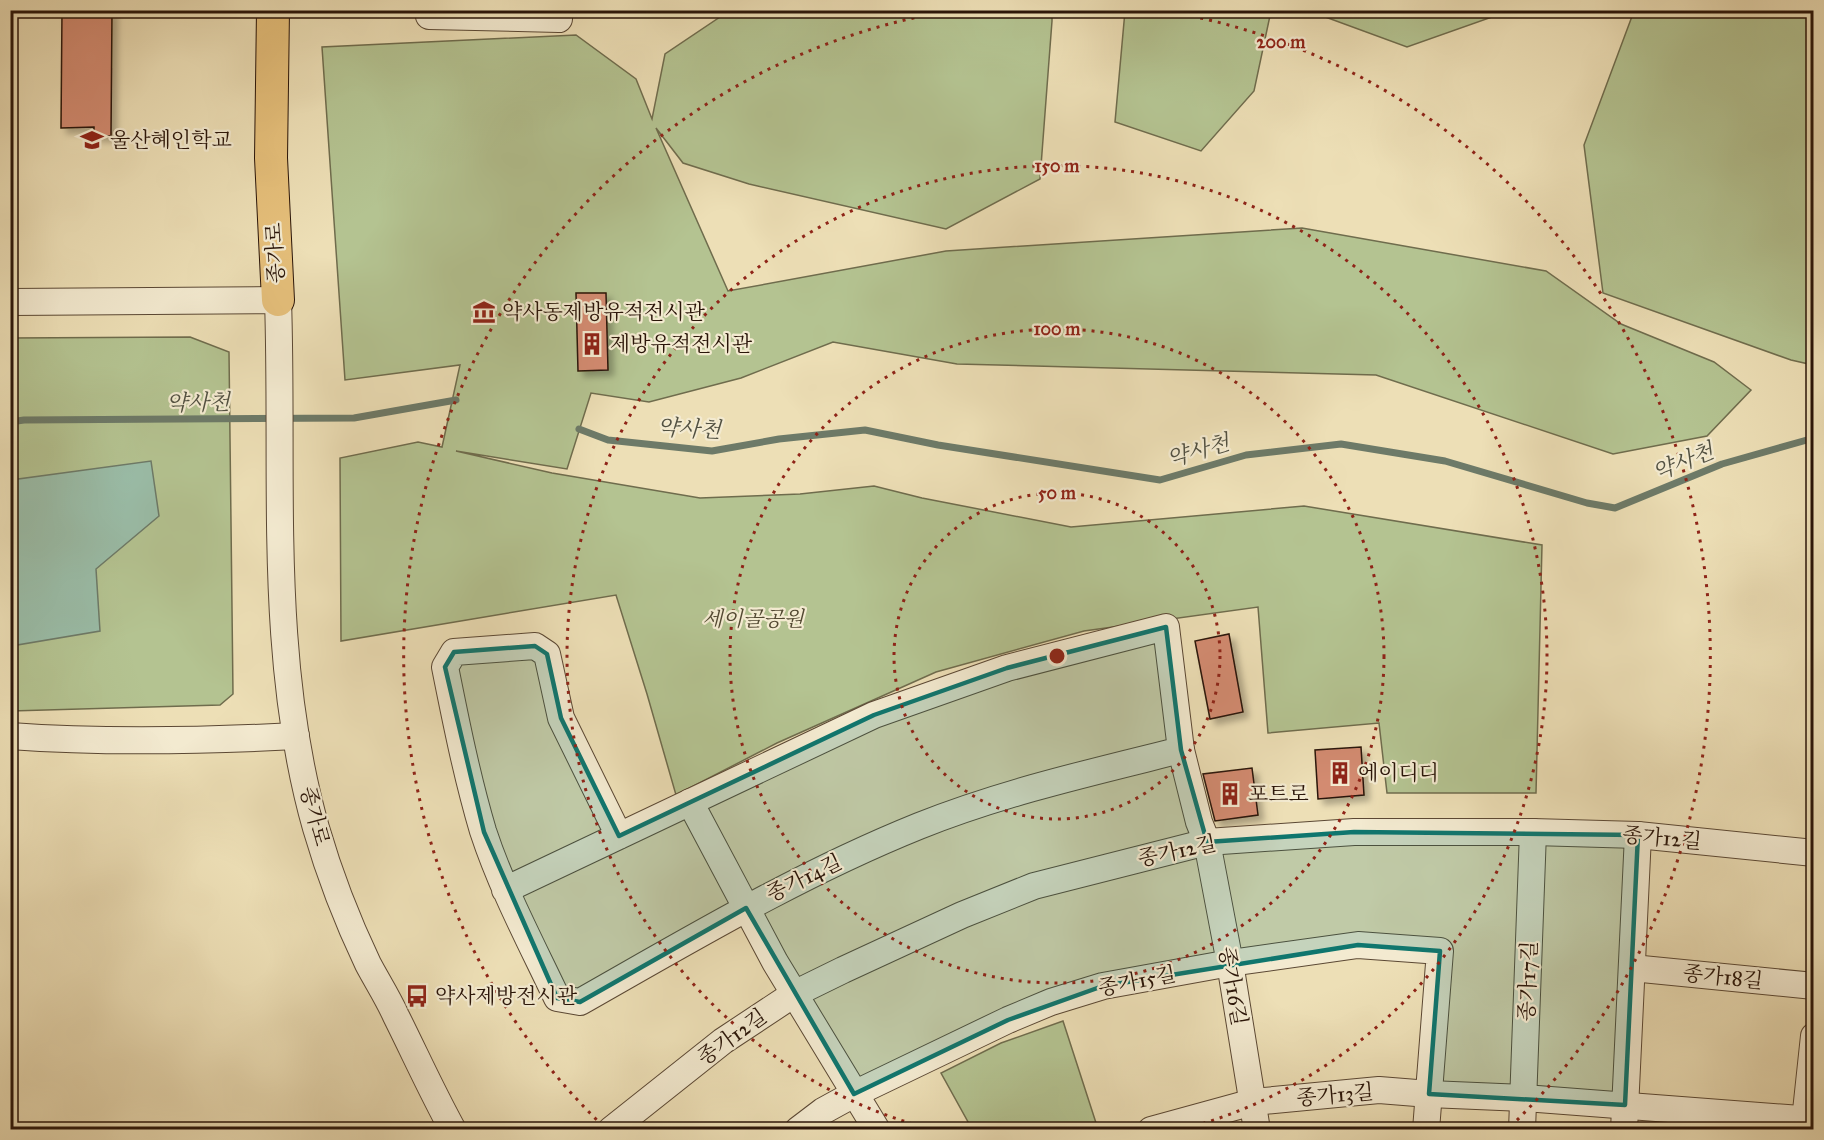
<svg xmlns="http://www.w3.org/2000/svg" width="1824" height="1140" font-family="'IM FELL Great Primer','Noto Serif KR',serif">
<style>
.green{fill:#b4c391;stroke:#6f6c4d;stroke-width:1.5}
.water{fill:#9abda8;stroke:#6d7a68;stroke-width:1.5}
.lines{fill:none;stroke-linecap:round;stroke-linejoin:round}
.stream{stroke:#6d7a68;stroke-width:7}
.building{fill:#d38b71;stroke:#2a1509;stroke-width:1.5;filter:url(#shadow)}
.minor-casing{stroke:#5b4834;stroke-width:28}
.major-casing{stroke:#2a1509;stroke-width:34}
.minor{stroke:#f3ead0;stroke-width:26}
.major{stroke:#e6c07b;stroke-width:32}
.marked{fill:#0f766e;fill-opacity:0.2;stroke:#0f766e;stroke-width:4.5;stroke-linejoin:round}
.ring{fill:none;stroke:#8f2418;stroke-width:3;stroke-dasharray:3 6}
.labels{text-anchor:middle;stroke-width:4.5;stroke-linejoin:round;paint-order:stroke}
.poi-label{font-size:21px;fill:#2a1509;stroke:#f3ead0;text-anchor:start}
.street-label{font-size:21px;fill:#2a1509;stroke:#f3ead0}
.park-label{font-size:21px;font-style:italic;fill:#534932;stroke:#f3ead0}
.water-label{font-size:22px;font-style:italic;fill:#515041;stroke:#f3ead0}
.centre{fill:#8f2418;stroke:#f3ead0;stroke-width:3}
.ring-label{font-size:18px;text-anchor:middle;font-weight:bold;fill:#8f2418;stroke:#f3ead0;stroke-width:4.5;stroke-linejoin:round;paint-order:stroke}
</style>
<defs>
<filter id="shadow"><feDropShadow dx="5.5" dy="5.5" stdDeviation="3" flood-color="#0004"/></filter>
</defs>
<rect width="100%" height="100%" fill="#eddfb6"/>
<filter id="stains"><feTurbulence type="fractalNoise" baseFrequency=".00333" numOctaves="4"/><feColorMatrix values="0 0 0 0 .2 0 0 0 0 .09 0 0 0 0 .02 0 0 0 .5 -.17"/></filter>
<radialGradient id="worn" r=".72"><stop offset=".6" stop-color="#630" stop-opacity="0"/><stop offset="1" stop-color="#630" stop-opacity=".3"/></radialGradient>
<g class="green">
<polygon points="729,11 1052,11 1052,21 1040,179 946,229 749,184 683,163 656,128 728,291 946,251 1302,228 1546,271 1621,324 1714,362 1751,390 1707,436 1613,454 1376,375 957,364 833,342 741,378 649,402 591,393 567,469 456,451 552,473 700,498 800,494 874,486 922,498 1071,527 1304,506 1542,545 1536,793 1387,793 1379,723 1268,733 1258,607 1084,631 936,672 777,743 676,795 647,694 616,595 341,641 340,458 418,442 442,447 460,365 345,380 322,47 576,35 636,79 652,119 665,54"/>
<polygon points="1125,11 1271,11 1254,91 1201,151 1115,122"/>
<polygon points="1309,11 1509,10 1509,11 1407,47"/>
<polygon points="1634,11 1813,11 1813,365 1791,360 1603,293 1584,145"/>
<polygon points="11,43 17,43 17,225 10,225"/>
<polygon points="190,337 229,352 233,694 220,705 11,711 10,338"/>
<polygon points="1063,1021 1098,1129 972,1129 941,1073 1001,1043"/>
</g>
<polygon class="water" points="151,461 159,516 96,569 100,631 11,646 11,480"/>
<g class="lines">
<g class="stream">
<polyline points="10,422 24,420 354,418 456,400"/>
<polyline points="579,429 608,440 712,451 779,439 865,430 938,445 1160,480 1246,455 1341,444 1445,461 1587,503 1615,508 1722,464 1814,438"/>
</g>
</g>
<g class="building">
<polygon points="62,10 112,10 111,136 94,136 94,127 61,128"/>
<polygon points="576,293 606,293 608,370 578,371"/>
<polygon points="1229,634 1243,712 1210,719 1195,641"/>
<polygon points="1361,747 1364,795 1318,799 1315,750"/>
<polygon points="1252,768 1258,815 1215,821 1203,774"/>
</g>
<g class="lines">
<g class="minor-casing">
<g id="minor">
<polyline points="429,10 429,16 559,19 559,10"/>
<path d="M10,302L278,300C284,476 267,656 316,828C329,873 348,922 368,964C377,981 388,998 396,1016C415,1054 432,1092 453,1130"/>
<path d="M10,736C106,743 201,741 296,736"/>
<polyline points="1181,750 1199,822 1207,842 1230,963 1257,1130"/>
<polyline points="690,802 775,962 877,1130"/>
<path d="M505,890L874,715L1007,668L1166,627L1181,750C1093,772 1004,792 919,826C800,874 691,939 580,1002L557,998C531,943 502,889 483,831C467,777 456,722 445,667L454,652L535,646L547,654L561,718L619,836"/>
<polyline points="1632,968 1814,986"/>
<polyline points="611,1130 723,1041 794,994 843,970 962,915 1034,886 1207,842 1354,832 1533,832 1638,835 1814,853"/>
<polyline points="798,1130 823,1111 854,1094 1008,1020 1051,1002 1103,986 1230,963 1358,945 1440,951 1426,1130"/>
<polyline points="1151,1130 1253,1102 1379,1090 1429,1094 1524,1098 1814,1120"/>
<polyline points="1522,1130 1533,832"/>
<polyline points="1624,1130 1638,835"/>
<polyline points="1804,1130 1814,1036"/>
</g>
</g>
<g class="major-casing">
<polyline id="major" points="273,10 271,158 278,300"/>
</g>
<use href="#minor" class="minor"/>
<use href="#major" class="major"/>
</g>
<path class="marked" d="M1166,627L1181,750L1207,842L1354,832L1638,835L1625,1105L1429,1094L1440,951L1358,945L1103,986L1008,1020L854,1094L746,908L580,1002L557,998L484,832L445,667L454,652L535,646L547,654L561,718L619,836L874,715L1007,668Z"/>
<g class="ring">
<circle cx="1057" cy="656" r="163"/>
<circle cx="1057" cy="656" r="327"/>
<path d="M930 1129A490 490 0 1 1 1184 1129"/>
<path d="M603 1126A654 654 0 0 1 949 11M1165 11A654 654 0 0 1 1511 1126"/>
</g>
<defs>
<g id="school-bare" transform="scale(1.8)"><path d="M0-5L7-2L0 1L-7-2ZM-4 1L0 2.5L4 1V4Q0 6-4 4Z" fill="#8f2418" stroke="#f3ead0" stroke-width="2.5" paint-order="stroke"/></g>
<g id="museum-bare" transform="scale(1.8)"><path d="M0-6L6-3V-2H-6V-3ZM-5-1h2V3h-2ZM-1-1h2V3h-2ZM3-1h2V3H3ZM-6 4H6V6H-6Z" fill="#8f2418" stroke="#f3ead0" stroke-width="2.5" paint-order="stroke"/></g>
<g id="building-bare" transform="scale(1.8)"><path d="M-4-6H4V6H1V3H-1V6H-4ZM-2.5-4.3h1.7v1.8h-1.7ZM.8-4.3h1.7v1.8H.8ZM-2.5-1h1.7V.8h-1.7ZM.8-1h1.7V.8H.8Z" fill="#8f2418" stroke="#f3ead0" stroke-width="2.5" paint-order="stroke"/></g>
<g id="bus-bare" transform="scale(1.8)"><path d="M-5-6H5V4H4V6H2V4H-2V6H-4V4H-5ZM-3.5-4V0h7V-4ZM-3.5 1.2v1.5H-2V1.2ZM2 1.2v1.5H3.5V1.2Z" fill="#8f2418" stroke="#f3ead0" stroke-width="2.5" paint-order="stroke"/></g>
</defs>
<g fill-rule="evenodd">
<use href="#school-bare" x="92" y="140"/>
<use href="#museum-bare" x="484" y="312"/>
<use href="#building-bare" x="592" y="344"/>
<use href="#building-bare" x="1340" y="773"/>
<use href="#building-bare" x="1230" y="794"/>
<use href="#bus-bare" x="417" y="996"/>
</g>
<g class="labels">
<g class="poi-label">
<text x="110" y="147">울산혜인학교</text>
<text x="502" y="319">약사동제방유적전시관</text>
<text x="610" y="351">제방유적전시관</text>
<text x="1358" y="780">에이디디</text>
<text x="1248" y="801">포트로</text>
<text x="435" y="1003">약사제방전시관</text>
</g>
<g class="street-label">
<text transform="translate(275 253) rotate(-93)" y="7">종가로</text>
<text transform="translate(315 816) rotate(75)" y="7">종가로</text>
<text transform="translate(1662 838) rotate(5)" y="7">종가12길</text>
<text transform="translate(1177 851) rotate(-12)" y="7">종가12길</text>
<text transform="translate(804 878) rotate(-26)" y="7">종가14길</text>
<text transform="translate(1723 977) rotate(6)" y="7">종가18길</text>
<text transform="translate(1137 981) rotate(-11)" y="7">종가15길</text>
<text transform="translate(1528 981) rotate(-88)" y="7">종가17길</text>
<text transform="translate(1233 986) rotate(80)" y="7">종가16길</text>
<text transform="translate(732 1037) rotate(-36)" y="7">종가12길</text>
<text transform="translate(1335 1095) rotate(-5)" y="7">종가13길</text>
</g>
<g class="park-label">
<text x="753" y="626">세이골공원</text>
</g>
<g class="water-label">
<text transform="translate(198 402) rotate(-1)" y="8">약사천</text>
<text transform="translate(689 428) rotate(3)" y="8">약사천</text>
<text transform="translate(1198 450) rotate(-16)" y="8">약사천</text>
<text transform="translate(1683 461) rotate(-22)" y="8">약사천</text>
</g>
</g>
<circle cx="1057" cy="656" r="9" class="centre"/>
<g class="ring-label">
<text x="1281" y="48">200 m</text>
<text x="1057" y="172">150 m</text>
<text x="1057" y="335">100 m</text>
<text x="1057" y="499">50 m</text>
</g>
<rect width="1824" height="1140" fill="none" stroke="#eddfb6" stroke-width="36"/>
<rect x="12" y="12" width="1800" height="1116" fill="none" stroke="#2a1509" stroke-width="3"/>
<rect x="18" y="18" width="1788" height="1104" fill="none" stroke="#2a1509" stroke-width="1.5"/>
<rect width="100%" height="100%" filter="url(#stains)"/>
<rect width="100%" height="100%" fill="url(#worn)"/>
</svg>
